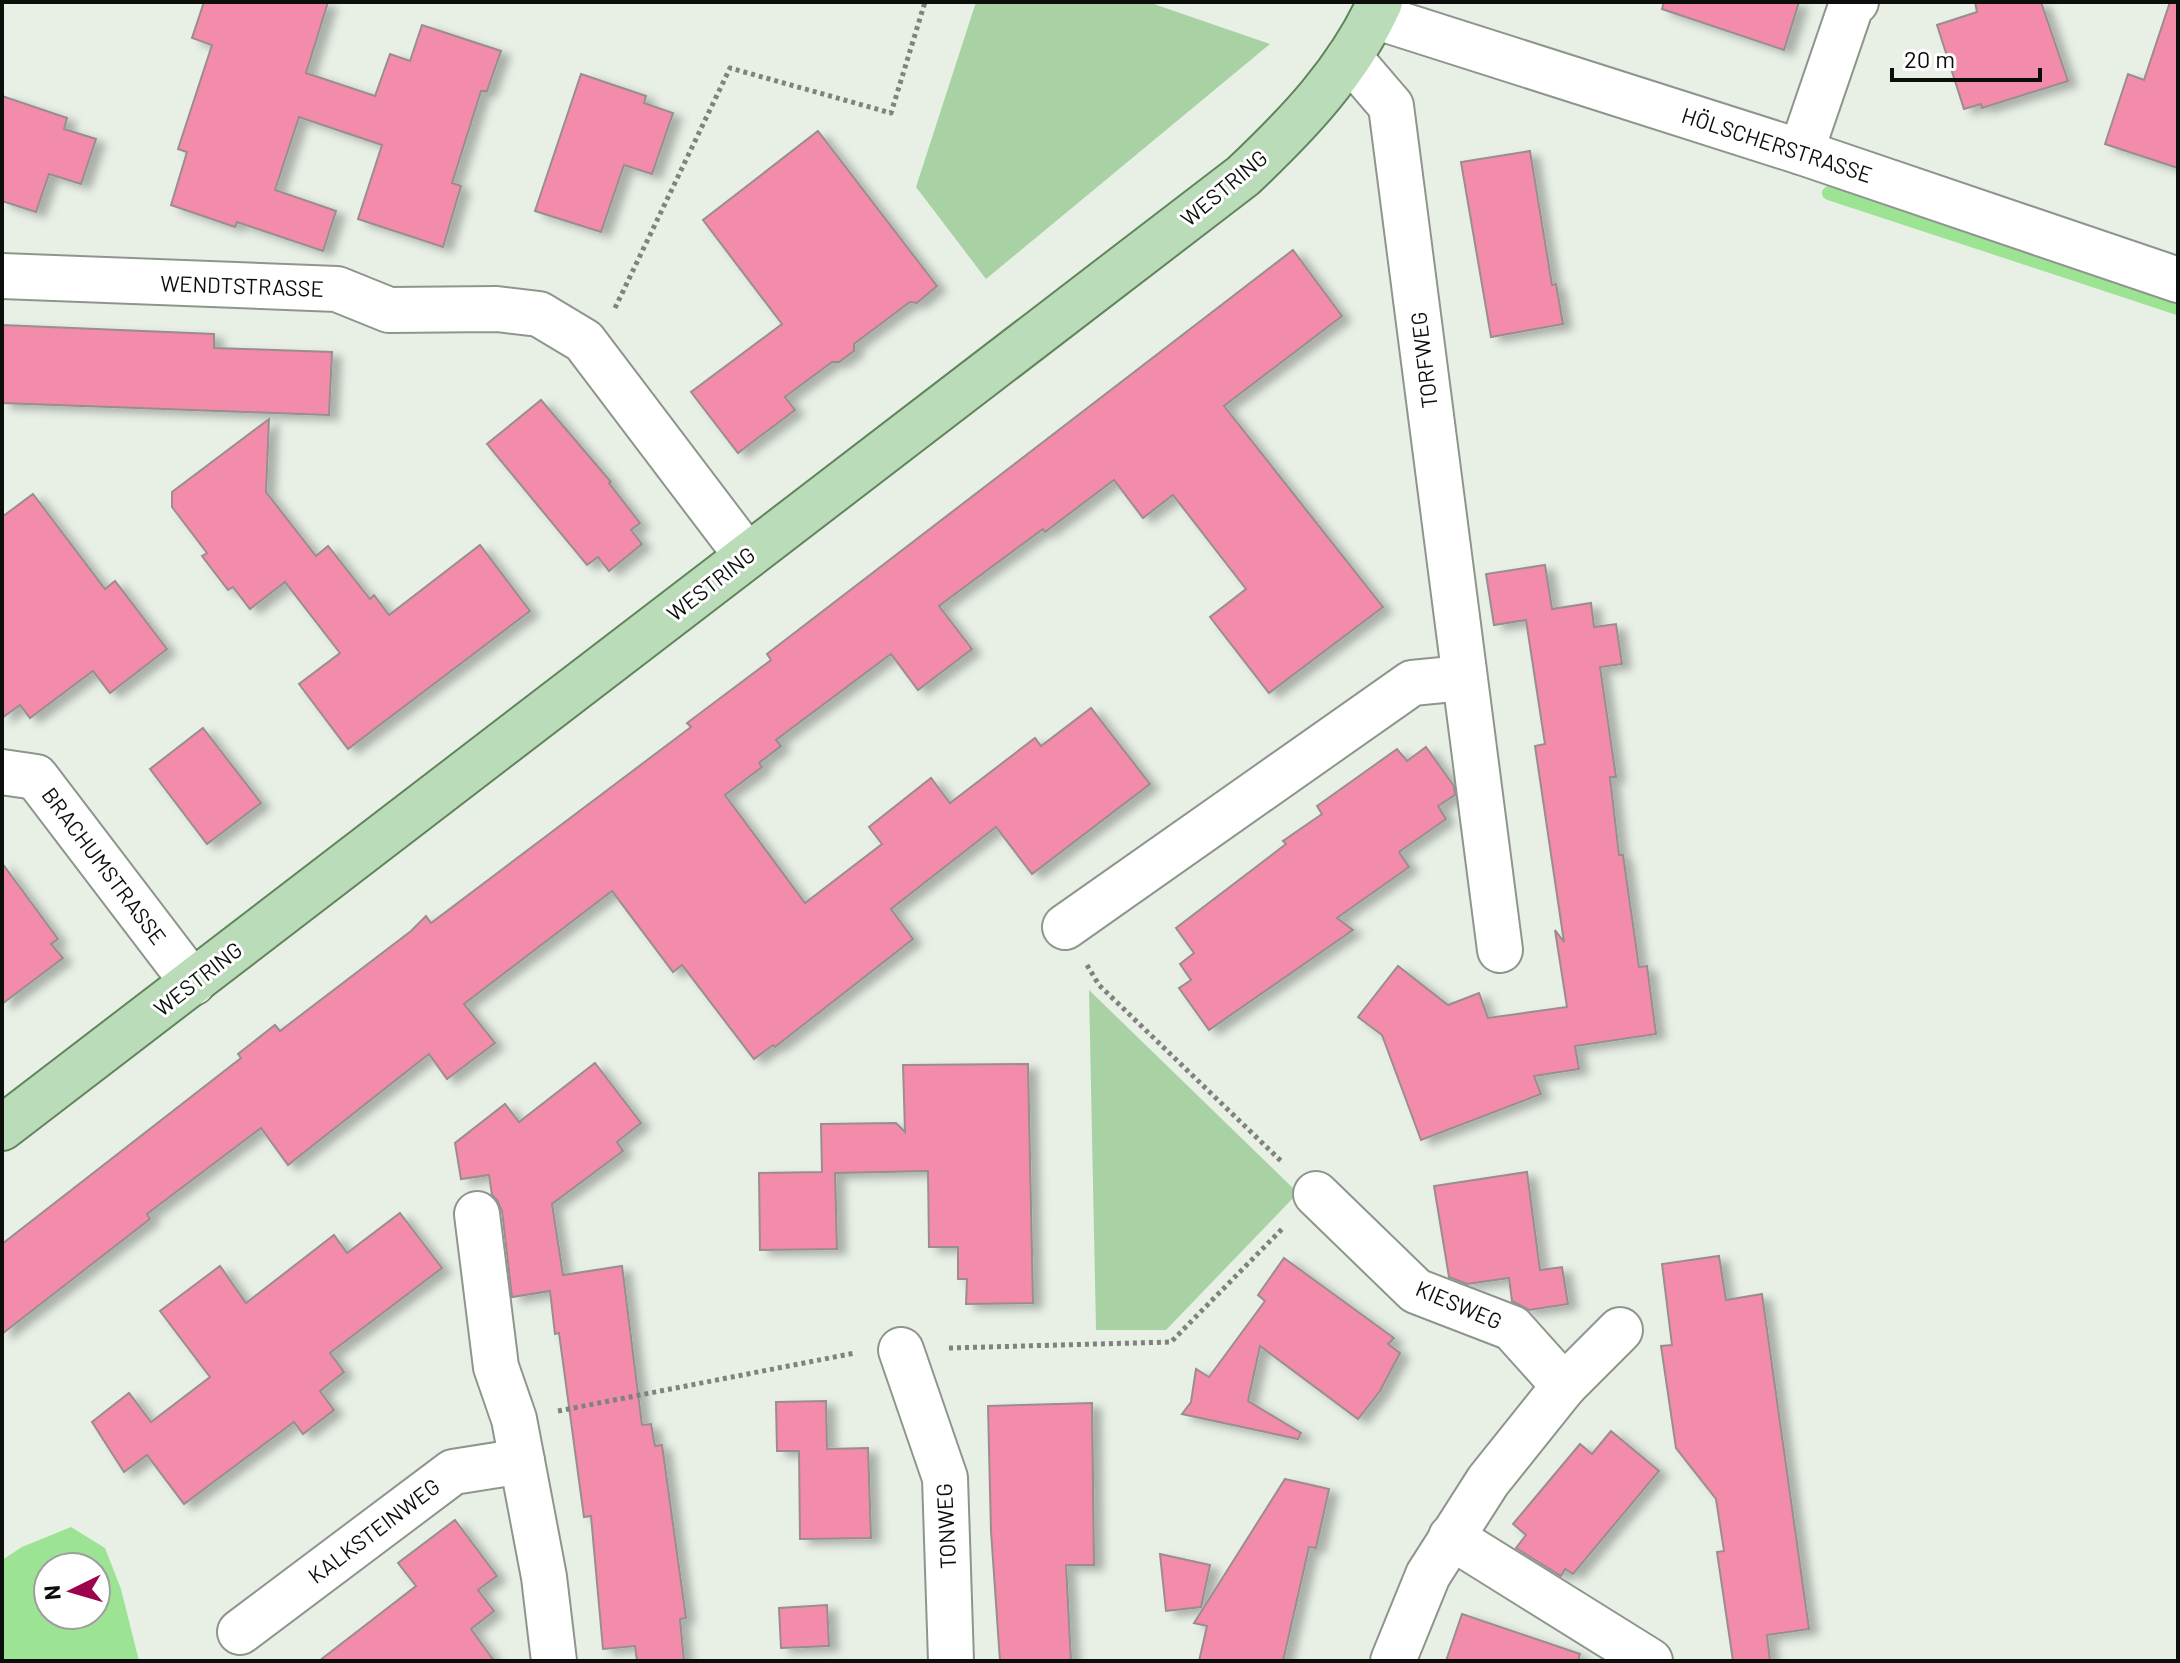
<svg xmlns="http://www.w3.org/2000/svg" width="2180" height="1663" font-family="Barlow,sans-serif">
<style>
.green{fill:#a8d2a3}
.water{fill:#9ce394;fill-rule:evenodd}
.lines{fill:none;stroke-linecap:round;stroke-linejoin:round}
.stream{stroke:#9ce394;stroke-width:14}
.building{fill:#f38caa;stroke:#998d90;stroke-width:2;filter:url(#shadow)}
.minor-casing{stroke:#8e958d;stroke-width:48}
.major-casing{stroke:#60855c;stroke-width:48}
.path{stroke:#7e847d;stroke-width:5;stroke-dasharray:4 4;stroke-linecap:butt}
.minor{stroke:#fff;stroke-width:44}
.major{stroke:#bbdcb8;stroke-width:44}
.labels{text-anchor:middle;stroke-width:6;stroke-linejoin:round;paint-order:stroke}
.street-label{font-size:22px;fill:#0b0e0b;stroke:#fff}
</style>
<defs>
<filter id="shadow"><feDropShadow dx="9" dy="5" stdDeviation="4" flood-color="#0004"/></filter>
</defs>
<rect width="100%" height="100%" fill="#e8f0e6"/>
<g class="green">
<polygon points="976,2 1148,2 1270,44 986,279 916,187"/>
<polygon points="1089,990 1298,1193 1166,1330 1096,1330"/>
</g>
<path class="water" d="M71,1527L105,1548L121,1589L139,1661H2V1560L22,1547ZM48,1567H96V1615H48Z"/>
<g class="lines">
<polyline class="stream" points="1829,193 2178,308"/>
</g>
<g class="building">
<polygon points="204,2 328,2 306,73 375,96 390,54 410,61 422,25 501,51 487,91 481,91 452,183 461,186 443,247 358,219 382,145 299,117 275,190 336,211 323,251 237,222 235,227 171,205 187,152 178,149 212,45 192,38"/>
<polygon points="1664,2 1799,2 1784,50 1662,9"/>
<polygon points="1975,2 2041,2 2068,81 1982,108 1981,104 1964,109 1937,25 1977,12"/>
<polygon points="2170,2 2178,2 2178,168 2105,144 2128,74 2144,80"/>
<polygon points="581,74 646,96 644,103 673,113 652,174 624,165 601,232 535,211"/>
<polygon points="2,96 67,118 64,129 96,139 81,184 49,174 36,212 2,201"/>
<polygon points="818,131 937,286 917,303 910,302 854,344 854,351 839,362 832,362 785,397 795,410 738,453 691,392 782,324 703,220"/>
<polygon points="1530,151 1552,285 1556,284 1563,324 1491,337 1461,162"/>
<polygon points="1293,250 1342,316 1224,406 1383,607 1269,693 1210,617 1246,589 1173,495 1143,518 1114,480 1045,532 1043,529 939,606 972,649 918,690 891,654 776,740 781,746 759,763 762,767 725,795 805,903 882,844 869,827 931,778 950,803 1035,738 1041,746 1091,708 1150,784 1032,874 996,827 891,909 913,939 775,1047 773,1045 754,1059 682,965 673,972 612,891 464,1004 495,1043 447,1079 429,1054 288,1165 261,1128 147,1214 150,1219 2,1334 2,1244 241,1058 238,1054 275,1025 280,1031 411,931 426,916 431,923 691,727 687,723 771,660 767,654"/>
<polygon points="2,325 214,334 214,348 332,352 329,415 2,403"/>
<polygon points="541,400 611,482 609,483 640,523 631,530 642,544 609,571 598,557 587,565 487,444"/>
<polygon points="269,419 266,492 316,556 328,546 370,599 374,595 389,615 480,545 530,611 348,749 299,684 340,653 285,582 250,609 233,587 228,590 202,556 207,553 172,507 172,492"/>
<polygon points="33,494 105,589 115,581 167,649 110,693 93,671 30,718 20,705 2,718 2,517"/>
<polygon points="1545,565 1552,609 1591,603 1594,627 1616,624 1622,664 1600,667 1616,777 1610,777 1619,855 1623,855 1639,967 1647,966 1656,1034 1575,1046 1579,1069 1534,1076 1541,1094 1421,1140 1382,1035 1358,1017 1398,966 1448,1005 1479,993 1488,1018 1567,1007 1555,930 1564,942 1535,746 1545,744 1526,620 1494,625 1486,574"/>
<polygon points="203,728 261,803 207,844 150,769"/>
<polygon points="1426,747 1454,786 1455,795 1438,806 1446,819 1399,852 1409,867 1337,918 1353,930 1209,1030 1179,988 1191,980 1180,964 1194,953 1176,928 1286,844 1283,841 1322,814 1317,806 1397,749 1407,761"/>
<polygon points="2,863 58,939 51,944 63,958 2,1004"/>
<polygon points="595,1063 641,1123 617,1142 623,1151 552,1204 563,1275 622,1266 642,1425 651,1424 655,1446 662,1445 686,1618 680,1619 684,1661 637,1661 635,1646 603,1649 591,1516 584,1517 559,1333 555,1334 550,1291 512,1297 502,1211 497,1200 492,1195 489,1175 461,1179 455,1143 505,1104 519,1122"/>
<polygon points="1028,1064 1033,1303 966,1304 967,1279 958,1279 958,1247 929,1247 928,1171 835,1173 837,1249 760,1250 759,1173 822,1172 821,1124 896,1123 905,1132 903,1065"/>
<polygon points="1527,1172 1540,1270 1562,1267 1568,1304 1529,1310 1512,1301 1509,1278 1467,1284 1449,1277 1434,1186"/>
<polygon points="400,1213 442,1268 330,1353 344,1372 320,1391 334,1410 303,1434 294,1422 184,1504 147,1455 124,1472 92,1422 129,1393 151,1422 210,1377 160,1311 220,1266 246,1303 334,1235 347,1253"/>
<polygon points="1719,1256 1726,1300 1762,1294 1809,1629 1767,1635 1770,1661 1733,1661 1717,1552 1724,1551 1716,1499 1676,1448 1661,1346 1672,1345 1662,1264"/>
<polygon points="1284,1258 1394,1338 1388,1344 1400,1353 1380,1391 1358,1419 1260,1346 1248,1401 1301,1433 1298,1439 1182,1414 1191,1402 1196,1369 1209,1377 1265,1301 1258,1295"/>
<polygon points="826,1401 827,1449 868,1448 871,1538 800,1539 799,1451 777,1451 776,1402"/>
<polygon points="1092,1403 1094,1565 1066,1565 1071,1661 1000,1661 991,1531 988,1406"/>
<polygon points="1611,1431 1659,1471 1573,1574 1565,1569 1561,1576 1516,1548 1526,1535 1513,1524 1580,1444 1592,1454"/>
<polygon points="1285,1479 1329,1489 1316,1548 1309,1547 1283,1661 1199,1661 1207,1626 1194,1623"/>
<polygon points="455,1520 497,1576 478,1590 494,1611 471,1629 494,1661 319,1661 416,1586 398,1563"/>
<polygon points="1160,1554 1210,1565 1201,1607 1166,1611"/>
<polygon points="827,1605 829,1646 781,1648 779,1608"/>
<polygon points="1462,1614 1580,1654 1578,1661 1446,1661"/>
</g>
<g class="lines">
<g class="minor-casing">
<g id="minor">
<polyline points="1374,16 1801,152 2178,280"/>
<polyline points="1349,57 1391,106 1500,950"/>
<polyline points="1801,152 1852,3 1856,2"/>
<polyline points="2,276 337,289 389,310 497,309 539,314 584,341 747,556"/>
<polyline points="2,772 36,777 193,983"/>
<polyline points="1065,927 1412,683 1463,678"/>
<polyline points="1316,1194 1416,1291 1512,1328 1564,1386"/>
<polyline points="477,1214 496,1367 514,1419 544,1577 554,1661"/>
<polyline points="901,1350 945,1478 951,1661"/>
<polyline points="1451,1537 1650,1661"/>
<polyline points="240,1632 453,1472 522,1461"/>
<polyline points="1393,1661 1428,1575 1488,1481 1564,1386 1620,1330"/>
</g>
</g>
<g class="major-casing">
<path id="major" d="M2,1128L1243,176C1297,125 1349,71 1380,2"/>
</g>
<g class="path">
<polyline points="615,308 730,68 891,113 925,2"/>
<polyline points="1087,965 1099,985 1282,1162"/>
<polyline points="949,1348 1171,1342 1283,1228"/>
<polyline points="558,1411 855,1353"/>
</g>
<use href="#minor" class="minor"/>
<use href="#major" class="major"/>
</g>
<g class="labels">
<g class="street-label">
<text transform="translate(1777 145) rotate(18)" y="8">HÖLSCHERSTRASSE</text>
<text transform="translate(1224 188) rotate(-40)" y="8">WESTRING</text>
<text transform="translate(242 286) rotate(2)" y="8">WENDTSTRASSE</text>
<text transform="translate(1424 360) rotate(-97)" y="8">TORFWEG</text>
<text transform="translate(711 584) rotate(-38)" y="8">WESTRING</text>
<text transform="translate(104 866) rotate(53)" y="8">BRACHUMSTRASSE</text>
<text transform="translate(198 979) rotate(-38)" y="8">WESTRING</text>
<text transform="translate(1459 1305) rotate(23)" y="8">KIESWEG</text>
<text transform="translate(946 1526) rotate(-93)" y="8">TONWEG</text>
<text transform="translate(374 1531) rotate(-37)" y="8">KALKSTEINWEG</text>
</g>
</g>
<rect width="2180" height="1663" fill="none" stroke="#0b0e0b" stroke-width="8"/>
<g transform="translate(72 1591) rotate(265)"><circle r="38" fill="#ffffff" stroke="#9d9f9d" stroke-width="2"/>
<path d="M0-6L14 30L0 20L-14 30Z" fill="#9d034d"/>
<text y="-12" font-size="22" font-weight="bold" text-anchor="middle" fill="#0b0e0b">N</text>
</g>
<path d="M1892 68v12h148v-12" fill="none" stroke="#0b0e0b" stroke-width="4"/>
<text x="1904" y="68" font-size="24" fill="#0b0e0b" stroke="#ffffff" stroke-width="6" paint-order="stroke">20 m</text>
</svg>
